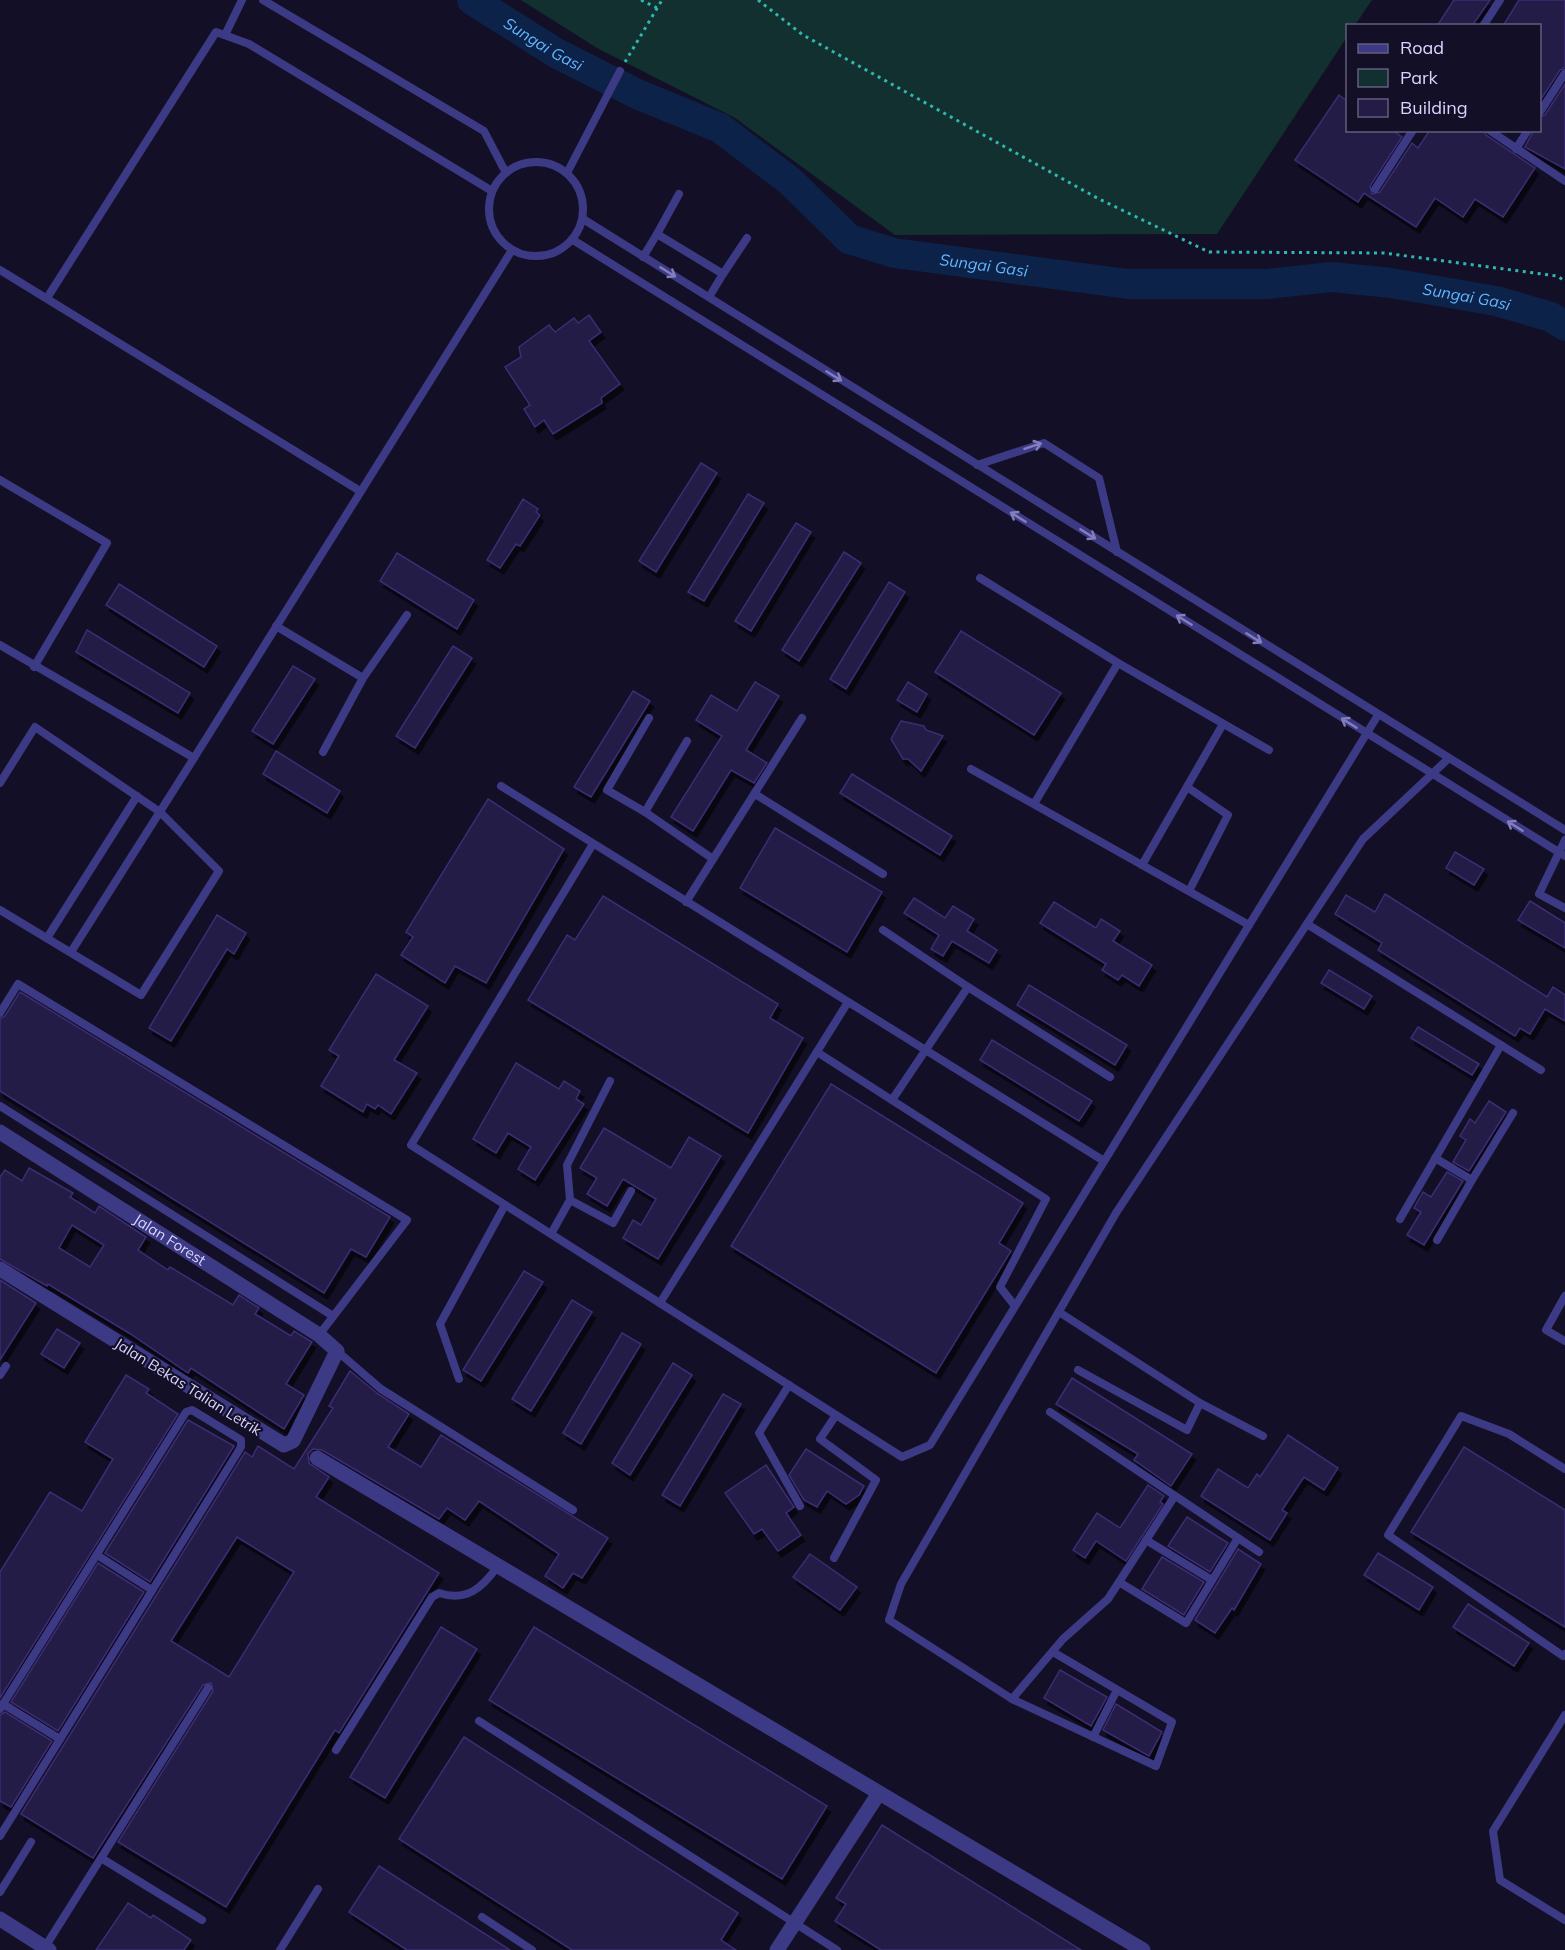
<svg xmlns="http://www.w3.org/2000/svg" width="1565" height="1950" font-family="Mulish,sans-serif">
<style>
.green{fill:#12302f}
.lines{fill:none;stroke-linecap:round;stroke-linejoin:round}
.river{stroke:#0c2248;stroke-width:30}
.building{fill:#241b47;stroke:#3b2d73;stroke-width:1.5;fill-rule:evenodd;filter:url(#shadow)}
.path{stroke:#2fb8b0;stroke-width:3;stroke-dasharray:3 4.5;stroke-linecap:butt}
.service{stroke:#3d3a85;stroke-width:8}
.minor{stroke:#3d3a85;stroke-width:15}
.tertiary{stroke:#3d3a85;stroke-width:15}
.oneway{stroke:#837fbc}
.labels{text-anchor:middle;stroke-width:4.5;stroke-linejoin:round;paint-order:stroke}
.street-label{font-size:15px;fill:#d9d4ff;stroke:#130f26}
.water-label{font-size:16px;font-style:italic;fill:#62b6ff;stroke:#130f26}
</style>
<defs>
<filter id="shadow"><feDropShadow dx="3.5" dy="6" stdDeviation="0" flood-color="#0009"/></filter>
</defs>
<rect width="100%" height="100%" fill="#130f26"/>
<polygon class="green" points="521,0 1372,0 1355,25 1348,26 1347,37 1217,234 895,235 735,118 597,48"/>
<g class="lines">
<path class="river" id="s1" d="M472,0L556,53L637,94L720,128L790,181L849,239L894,253L1128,284H1267L1332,277L1391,283L1496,301L1551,317L1565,326"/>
</g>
<g class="building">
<polygon points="1454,0 1490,0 1472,26 1437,26"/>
<polygon points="1519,0 1565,0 1565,67 1560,70 1539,102 1539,26 1503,26"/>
<polygon points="1565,84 1565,169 1525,147 1534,130 1539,130 1539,118 1545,115"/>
<polygon points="1339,95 1347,101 1347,130 1392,130 1402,137 1370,186 1372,194 1380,192 1412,143 1418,148 1430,130 1483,130 1486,135 1535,168 1503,217 1475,199 1463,217 1435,198 1416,227 1364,193 1358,202 1295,160"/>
<polygon points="589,315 601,332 589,341 620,384 601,398 602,403 553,434 544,420 535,427 524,409 530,405 505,367 521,357 519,347 549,325 555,332 574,318 578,323"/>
<polygon points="701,463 717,473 656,572 639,561"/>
<polygon points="748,494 764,503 704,601 688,592"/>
<polygon points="523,499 538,509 536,512 540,515 520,546 516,544 500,568 487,560"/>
<polygon points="796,523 811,532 751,631 735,621"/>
<polygon points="844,552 861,563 799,661 782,650"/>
<polygon points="397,553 474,600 457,629 380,581"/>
<polygon points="889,582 905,592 846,689 830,679"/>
<polygon points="119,584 217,646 204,667 106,605"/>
<polygon points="87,630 190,693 178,713 76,652"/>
<polygon points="961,631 1061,693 1034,735 935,672"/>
<polygon points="453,646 472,658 415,748 396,736"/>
<polygon points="293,666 315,679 273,744 252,731"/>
<polygon points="755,682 779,696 746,750 767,763 754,783 731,770 693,831 671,817 722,736 696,720 711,695 737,711"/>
<polygon points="908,682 927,694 917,712 897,700"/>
<polygon points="633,691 650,701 591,797 574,787"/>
<polygon points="901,721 924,726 926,730 943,736 921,771 908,759 903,759 891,739"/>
<polygon points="276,751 340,791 327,813 263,774"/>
<polygon points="852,774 952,836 940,855 840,793"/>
<polygon points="488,799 564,849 486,983 455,966 445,983 401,955 413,937 406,932"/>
<polygon points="775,828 882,892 847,952 740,888"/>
<polygon points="1455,852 1484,869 1474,885 1446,868"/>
<polygon points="1385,894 1547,997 1553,987 1565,995 1565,1021 1545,1009 1530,1034 1520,1028 1515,1036 1378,950 1382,943 1335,914 1346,895 1375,912"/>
<polygon points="603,896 778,1004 770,1018 803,1038 748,1133 528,1000 567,935 575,940"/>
<polygon points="914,898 945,918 953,906 974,919 967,931 997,950 989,963 952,941 943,956 931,949 939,935 904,913"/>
<polygon points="1530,901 1565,923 1565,948 1518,920"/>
<polygon points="1054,902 1096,928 1101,919 1120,931 1113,941 1152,965 1139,986 1122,975 1118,980 1102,970 1106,964 1040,923"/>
<polygon points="217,915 246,933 234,954 227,949 171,1041 149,1028"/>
<polygon points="1329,970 1372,996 1364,1009 1321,983"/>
<polygon points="376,974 428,1006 394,1060 417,1073 391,1114 378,1105 375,1109 367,1104 363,1112 321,1086 339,1056 329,1050"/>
<polygon points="1029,985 1127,1045 1115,1065 1017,1005"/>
<polygon points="20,992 390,1217 366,1257 351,1249 324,1293 0,1091 0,1019 5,1016"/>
<polygon points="1418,1027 1479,1064 1472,1075 1411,1038"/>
<polygon points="992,1040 1092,1101 1079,1121 980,1060"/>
<polygon points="516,1063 559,1089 564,1081 580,1091 576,1099 584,1104 535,1180 518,1169 531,1147 508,1133 496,1153 473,1139"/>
<polygon points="831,1084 1023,1203 999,1243 1011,1251 936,1373 731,1246"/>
<polygon points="1489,1101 1506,1112 1469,1171 1453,1162 1466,1140 1460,1136 1470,1119 1475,1123"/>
<polygon points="604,1128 671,1168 689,1137 721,1156 658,1259 623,1238 633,1220 641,1225 656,1199 623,1179 607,1206 587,1194 597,1178 580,1168"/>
<path d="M29,1168L73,1193L70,1197L95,1213L99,1206L146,1237L138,1250L168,1270L170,1267L233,1305L239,1295L259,1308L255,1314L291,1336L294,1331L312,1342L286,1384L304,1395L284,1429L191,1368L188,1373L129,1333L48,1284L47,1286L0,1259V1177L5,1170L22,1181ZM72,1225L104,1245L90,1267L59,1248Z"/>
<polygon points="1447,1172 1463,1181 1424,1245 1407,1235 1421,1212 1414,1208 1423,1192 1431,1197"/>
<polygon points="524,1271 543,1282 481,1381 463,1370"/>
<polygon points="0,1280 36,1303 0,1360"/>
<polygon points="572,1300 592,1312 531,1411 512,1399"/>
<polygon points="57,1329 80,1343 64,1368 41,1354"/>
<polygon points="622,1333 641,1344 581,1444 563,1433"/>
<polygon points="673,1363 692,1375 630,1475 612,1463"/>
<path d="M350,1371L378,1394L409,1414L388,1447L421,1467L441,1435L608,1538L582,1578L573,1573L563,1588L545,1576L559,1554L479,1501L465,1520L447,1508L439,1519L322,1450L313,1449L308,1454L309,1463L329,1477L316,1497L439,1573L339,1733L335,1730L226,1907L118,1842L213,1691L211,1683L203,1685L93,1858L21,1814L245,1452L252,1457L258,1446L294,1469L333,1408L329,1406ZM237,1537L294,1572L229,1677L171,1641Z"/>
<polygon points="126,1375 149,1389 146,1393 178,1414 0,1698 0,1572 50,1492 82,1511 113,1459 85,1442"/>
<polygon points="1072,1378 1192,1454 1171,1486 1134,1460 1138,1454 1056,1404"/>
<polygon points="723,1394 741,1404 680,1506 662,1495"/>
<polygon points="188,1420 234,1446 150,1582 105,1553"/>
<polygon points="1288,1435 1338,1468 1324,1490 1304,1477 1282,1510 1287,1513 1270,1540 1201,1496 1218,1469 1248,1488 1257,1474 1260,1477"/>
<polygon points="1464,1447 1565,1510 1565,1627 1411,1532"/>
<polygon points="806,1449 864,1486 859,1495 846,1504 827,1491 817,1507 804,1500 789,1475"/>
<polygon points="766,1465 794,1507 786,1513 801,1535 778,1551 762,1529 754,1534 725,1493"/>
<polygon points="1148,1485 1164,1496 1160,1502 1163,1504 1126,1561 1096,1541 1085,1558 1073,1550 1097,1513 1120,1528"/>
<polygon points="1187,1517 1228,1543 1210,1572 1168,1546"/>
<polygon points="1238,1549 1261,1564 1234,1610 1232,1608 1215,1633 1195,1620"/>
<polygon points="1378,1553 1433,1587 1419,1610 1364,1575"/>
<polygon points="810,1554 857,1587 840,1610 793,1577"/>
<polygon points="1162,1557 1204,1582 1184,1615 1142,1589"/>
<polygon points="98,1563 144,1592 58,1731 11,1702"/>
<polygon points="1468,1604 1529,1643 1514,1666 1453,1627"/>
<polygon points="441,1627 477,1649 385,1798 350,1777"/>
<polygon points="534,1627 827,1806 782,1879 489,1700"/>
<polygon points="1060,1670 1107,1697 1091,1726 1044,1698"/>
<polygon points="1116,1704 1162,1732 1149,1756 1103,1730"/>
<polygon points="5,1712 52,1741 11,1807 0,1801 0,1715"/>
<polygon points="464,1737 738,1913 721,1940 736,1950 572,1950 399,1839"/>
<polygon points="882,1825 1081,1950 881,1950 835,1921 846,1904 836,1898"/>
<polygon points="379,1866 510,1950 407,1950 349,1912"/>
<polygon points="128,1903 151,1918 153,1915 191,1940 184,1950 96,1950"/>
</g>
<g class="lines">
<g class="path">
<polyline points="641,0 657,8"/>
<polyline points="758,0 803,35 1099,199 1209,252 1384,253 1557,276 1565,281"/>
<polyline points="625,62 662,0"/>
</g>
<g class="service">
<polyline points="263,0 484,131 506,173"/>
<polyline points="1483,26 1500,0"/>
<polyline points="225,35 242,0"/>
<polyline points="1540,112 1565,73"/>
<polyline points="1489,130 1565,181"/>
<polyline points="1516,149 1528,130"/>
<circle cx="536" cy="209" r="47"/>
<polyline points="567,173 620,71"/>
<polyline points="1375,189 1413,130"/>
<polyline points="583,219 1565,830"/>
<polyline points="657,234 679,194"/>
<polyline points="573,240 1565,856"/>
<polyline points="643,257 657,234 723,274 709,297"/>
<polyline points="0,270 360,491"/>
<polyline points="723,274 747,238"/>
<polyline points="47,298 216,32 249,44 492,191"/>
<polyline points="977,465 1044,443 1099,478 1117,552"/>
<polyline points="0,480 107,543 34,667"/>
<polyline points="980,578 1118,663 1034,804"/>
<polyline points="276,626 363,678 407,615"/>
<polyline points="0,645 194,758 512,250"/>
<polyline points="1118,663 1269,750"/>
<polyline points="687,741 645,812 713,859"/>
<polyline points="323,752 363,678"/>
<polyline points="971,769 1249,925"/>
<polyline points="0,783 35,727 160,812 219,871 141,995 0,910"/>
<polyline points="501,786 1104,1161"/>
<polyline points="1187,787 1228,815 1189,891"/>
<polyline points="755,794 883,874"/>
<polyline points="645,812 607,790 649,718"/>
<polyline points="1565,840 1539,894 1565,908"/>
<polyline points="593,844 411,1145 902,1457 930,1445 1378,715"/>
<polyline points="1142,865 1223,724"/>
<polyline points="686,902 802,718"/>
<polyline points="1307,924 1541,1070"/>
<polyline points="883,930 968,987 892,1100"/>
<polyline points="47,938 137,796"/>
<polyline points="71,952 194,758"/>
<polyline points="968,987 1110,1077"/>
<polyline points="0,1013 18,984 407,1220 319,1335"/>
<polyline points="817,1052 1046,1199 1000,1287 1015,1306"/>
<polyline points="0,1106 333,1316"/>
<polyline points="1435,1158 1472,1180 1513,1113"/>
<polyline points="570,1200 613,1223 631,1191"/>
<polyline points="1400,1219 1501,1045"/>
<polyline points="551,1234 570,1200 567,1165 610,1081"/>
<polyline points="1437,1240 1472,1180"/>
<polyline points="1565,1296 1546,1330 1565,1341"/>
<polyline points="660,1303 848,1002"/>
<polyline points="1059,1312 1200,1403 1263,1436"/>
<polyline points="337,1351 381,1389 573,1510"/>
<polyline points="1078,1370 1187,1430 1200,1403"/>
<polyline points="0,1375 6,1366"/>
<polyline points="459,1379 440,1324 505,1205"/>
<polyline points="789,1385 759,1433 800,1506"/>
<polyline points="1050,1412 1259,1552"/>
<polyline points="1565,1469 1509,1434 1461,1416 1388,1535 1563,1656 1565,1654"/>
<polyline points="1174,1497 1108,1599 1063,1639 1012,1699 889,1620 901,1584 1116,1213 1363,839 1449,758"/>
<polyline points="1146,1540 1212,1580"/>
<polyline points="97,1555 152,1590"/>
<polyline points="834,1558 876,1480 820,1439 836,1415"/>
<polyline points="1119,1582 1186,1623 1238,1538"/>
<polyline points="1012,1699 1156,1766 1172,1722 1053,1652"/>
<polyline points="3,1704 60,1739"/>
<polyline points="0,1709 186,1412 192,1410 241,1440 241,1447 0,1836"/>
<polyline points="1565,1715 1493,1831 1500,1880 1565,1920"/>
<polyline points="479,1721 837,1950"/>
<polyline points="1093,1737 1117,1690"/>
<path d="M336,1750L432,1597L439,1593C467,1602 482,1588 498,1566"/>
<polyline points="101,1858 202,1920"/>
<polyline points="0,1892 31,1842"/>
<polyline points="482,1917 532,1950"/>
<polyline points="45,1947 208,1688"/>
<polyline points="280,1950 318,1889"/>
</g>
<g class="minor">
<path id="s2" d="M0,1132L319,1335L337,1351L293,1441L284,1445L0,1269"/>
<polyline points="317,1458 1143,1950"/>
<polyline points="777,1950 879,1793"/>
</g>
<polyline class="tertiary" points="0,1919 49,1950"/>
</g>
<defs><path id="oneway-shaft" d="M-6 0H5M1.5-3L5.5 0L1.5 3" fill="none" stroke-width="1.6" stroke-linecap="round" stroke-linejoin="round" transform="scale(1.5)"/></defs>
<g class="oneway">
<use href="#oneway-shaft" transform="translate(668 272) rotate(32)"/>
<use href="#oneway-shaft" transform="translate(834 376) rotate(32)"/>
<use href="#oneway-shaft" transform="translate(1033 446) rotate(-19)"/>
<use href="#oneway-shaft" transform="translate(1018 517) rotate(-148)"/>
<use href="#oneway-shaft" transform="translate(1088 534) rotate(32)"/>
<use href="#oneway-shaft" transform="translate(1184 620) rotate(-148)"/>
<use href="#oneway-shaft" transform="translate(1254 638) rotate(32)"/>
<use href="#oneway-shaft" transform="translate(1349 723) rotate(-148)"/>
<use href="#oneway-shaft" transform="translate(1515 826) rotate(-148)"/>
</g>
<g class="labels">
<g class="street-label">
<text dy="5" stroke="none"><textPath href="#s2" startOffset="201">Jalan Forest</textPath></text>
<text transform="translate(188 1387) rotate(32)" y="5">Jalan Bekas Talian Letrik</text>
</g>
<g class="water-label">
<text dy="6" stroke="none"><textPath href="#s1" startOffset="84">Sungai Gasi</textPath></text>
<text dy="6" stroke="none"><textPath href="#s1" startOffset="588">Sungai Gasi</textPath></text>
<text dy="6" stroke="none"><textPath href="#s1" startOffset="1074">Sungai Gasi</textPath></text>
</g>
</g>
<rect x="1346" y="24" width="195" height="108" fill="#130f26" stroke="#625e7d" stroke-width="1.5"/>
<rect x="1358" y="44" width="30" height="9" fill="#3d3a85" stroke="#625e7d" stroke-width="1.5"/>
<text x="1400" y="54" font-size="18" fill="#d9d4ff">Road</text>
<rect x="1358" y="69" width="30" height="18" fill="#12302f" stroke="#625e7d" stroke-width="1.5"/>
<text x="1400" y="84" font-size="18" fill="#d9d4ff">Park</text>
<rect x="1358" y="99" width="30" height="18" fill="#241b47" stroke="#625e7d" stroke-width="1.5"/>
<text x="1400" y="114" font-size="18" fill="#d9d4ff">Building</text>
</svg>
